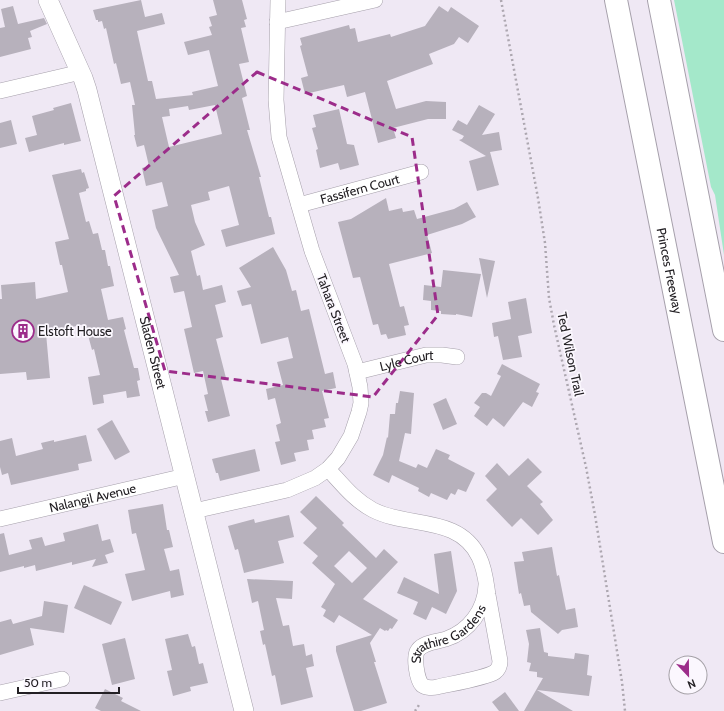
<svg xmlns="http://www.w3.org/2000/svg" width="724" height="711" font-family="Cabin,sans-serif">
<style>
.green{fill:#a4e8ca}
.building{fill:#b7b1bc;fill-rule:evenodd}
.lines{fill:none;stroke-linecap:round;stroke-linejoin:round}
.minor-casing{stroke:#a6a0ab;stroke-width:16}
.tertiary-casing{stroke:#a6a0ab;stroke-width:20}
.motorway-casing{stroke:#a6a0ab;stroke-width:24}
.path{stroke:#ada7b0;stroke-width:2.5;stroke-dasharray:2 3;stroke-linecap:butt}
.minor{stroke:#fff;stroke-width:15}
.tertiary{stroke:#fff;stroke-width:19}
.motorway{stroke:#fff;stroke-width:22}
.marked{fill:none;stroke:#9c2c8a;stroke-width:3;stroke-dasharray:8 5;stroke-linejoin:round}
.labels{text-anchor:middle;stroke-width:3.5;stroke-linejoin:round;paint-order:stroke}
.street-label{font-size:13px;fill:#232024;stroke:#fbf7fe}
.poi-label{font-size:13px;fill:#232024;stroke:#fbf7fe;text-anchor:start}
</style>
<rect width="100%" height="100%" fill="#efe8f4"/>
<polygon class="green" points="674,0 724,0 724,255 715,195 711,187"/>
<g class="building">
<path d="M141,0L145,17L162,13L165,24L137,31L148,81H152L156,99L193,95L192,92L218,86L209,50L188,55L184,42L212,35L209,27L212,26L209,17L217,15L213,0H242L247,19L244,20L246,27L241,28L249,62L239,64L247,96L242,98L250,130H247L261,177H259L269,217H271L275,234L226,247L221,230L239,225L229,186L208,192L210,200L191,205L195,222L205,245L191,251L197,276L200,275L203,290L222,285L226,302L215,305L223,337L216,339L226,378L221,379L230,416L208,422L205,411H208L204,395L208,394L203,371L194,373L184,329L192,327L184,291L174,293L170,277L179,275L156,228L152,210L168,206L162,182L146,186L142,168L149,166L144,145L137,147L134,135H135L132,105H135L130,82L121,84L116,63L114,64L106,28L104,29L102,21L98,22V20H96L93,10ZM215,105L222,134L169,147L162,117L170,116L169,109L188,106L189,110Z"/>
<polygon points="13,6 18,24 44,18 47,24 30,31 32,37 28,38 31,49 0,57 0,28 5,27 1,9"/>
<polygon points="439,6 448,12 451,7 479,26 468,43 459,37 454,44 429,54 433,64 387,81 396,109 426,101 446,102 446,119 428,119 393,128 396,138 378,143 365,92 347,97 344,85 305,94 301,78 308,76 300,46 302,45 300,38 349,25 350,29 355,28 358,42 390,34 391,37 425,26"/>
<polygon points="71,103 81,141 64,145 64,143 29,152 25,138 37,135 32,116 54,110 53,108"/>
<polygon points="479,105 495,114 482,135 499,132 502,150 490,152 499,185 477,191 469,161 486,156 459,140 462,139 464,136 452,130 458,120 467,125"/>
<polygon points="339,109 347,144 354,145 359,165 340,170 338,163 320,168 316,150 318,149 312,128 316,127 313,115"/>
<polygon points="11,120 17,144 0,148 0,123"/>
<polygon points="81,169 82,173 84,172 89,188 86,189 86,191 79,193 86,222 89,221 93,234 98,233 102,250 105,250 108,266 110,266 114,286 101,289 108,320 123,317 126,329 124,330 134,368 138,368 140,380 137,381 140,396 127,398 126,391 103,395 104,403 93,405 88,377 100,375 94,349 92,350 85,324 46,333 50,378 27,380 26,372 0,374 0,299 2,299 1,285 35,282 36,299 68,292 62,265 60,265 55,242 69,239 52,175"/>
<polygon points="386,198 389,211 402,208 403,212 414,210 417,219 454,209 467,202 476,217 462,224 427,235 432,253 389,264 400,307 404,306 409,325 404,326 406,335 388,339 386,334 381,335 378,324 373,325 360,277 353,278 338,222 351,219"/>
<polygon points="273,247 286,270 292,291 296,290 301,311 309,309 325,374 333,372 336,388 322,391 329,418 324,419 326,427 312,430 314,439 307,440 309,450 294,453 296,461 281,465 275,442 280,441 276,425 281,423 275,398 268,400 266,389 283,385 277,362 293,358 288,337 261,344 251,304 242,306 237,291 251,287 239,268"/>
<polygon points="479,258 495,261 487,298"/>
<polygon points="443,270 481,274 472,317 456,314 456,315 441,314 441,311 431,310 431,301 423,300 424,285 441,287"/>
<polygon points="526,298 532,333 518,336 522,357 503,360 498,336 494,337 492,323 511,319 508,302"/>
<polygon points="502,364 540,384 536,392 539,393 532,407 523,402 504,427 493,418 487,426 474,416 480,407 474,403 482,393 486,393 491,396 501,376 497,374"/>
<polygon points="400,391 414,393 411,434 405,433 399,461 416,468 418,464 427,468 436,449 450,455 448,459 475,473 466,492 458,489 455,495 451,493 447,500 431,493 429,497 418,491 419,488 392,475 389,483 373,475 383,455 387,437 388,438 390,414 395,414 396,403 398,403"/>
<polygon points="446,398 457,424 443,430 433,404"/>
<polygon points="112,420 130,452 115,460 97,429"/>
<polygon points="86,435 92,461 78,464 79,470 11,485 8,473 2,475 0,467 0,441 12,438 16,456 43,449 41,443 54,440 54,442"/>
<polygon points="255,449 260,471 220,481 218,473 216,473 212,459"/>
<polygon points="528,458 542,472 527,486 543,502 540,504 553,520 538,535 521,518 512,527 486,500 497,489 485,476 497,463 509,476"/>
<path d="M316,496L344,523L342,525L376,558L384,549L398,562L363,599L398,620L392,629L390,628L388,631L386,630L385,631L380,628L370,643L376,662H374L387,703L361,711H354L336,651V646L372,635L339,615L334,623L323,616L326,610L321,607L335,584L312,563L318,556L303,543L317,528L300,512ZM349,551L367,568L352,583L334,566Z"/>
<polygon points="163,504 167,530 169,530 173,547 164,549 170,571 179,569 184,595 171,598 170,591 132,601 125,574 145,570 136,533 132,534 128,510"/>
<polygon points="289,515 294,537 278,541 284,563 244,573 238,549 235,550 228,526 254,519 255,523"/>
<polygon points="98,524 102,541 110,539 114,552 105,555 108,563 92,567 96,559 72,565 72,562 36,571 35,565 24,568 24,566 0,572 0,534 4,533 9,555 32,549 29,540 42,537 45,546 65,541 63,533"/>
<polygon points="552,547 557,576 559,575 566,610 575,608 578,627 562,630 558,634 531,612 530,605 524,606 521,593 519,594 514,562 524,561 522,552"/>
<polygon points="451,551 457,591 446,614 432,607 426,620 413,614 418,602 397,593 404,577 439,594 434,554"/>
<polygon points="247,579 293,581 292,599 276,598 283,626 289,625 293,646 304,644 306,656 312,654 314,666 306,668 313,697 281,705 275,675 272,676 265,644 263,645 260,631 264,630 258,601 252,603"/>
<polygon points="84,585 122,602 111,625 74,608"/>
<polygon points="44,601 68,605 64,633 30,628 34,645 0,655 0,622 11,619 13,624 42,616"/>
<polygon points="540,628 544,652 548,653 548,656 574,659 575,653 589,655 587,675 592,676 589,696 537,690 573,711 524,711 543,678 537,677 537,672 529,671 531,663 527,662 529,644 526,630"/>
<polygon points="188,634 192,647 195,646 199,664 203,663 208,683 190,687 191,691 173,696 167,671 172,670 165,639"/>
<polygon points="125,638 135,679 112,685 102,644"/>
<polygon points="105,689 123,698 121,701 141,711 101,711 95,708"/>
<polygon points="505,692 519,711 499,711 492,702"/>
</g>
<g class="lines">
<g class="minor-casing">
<g id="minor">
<polyline points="277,22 375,0"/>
<polyline points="0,91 81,72"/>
<path id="s1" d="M299,205L421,172"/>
<path id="s2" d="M357,372L426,355H442L457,357"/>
<path id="s3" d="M328,469C342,484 354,500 373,510C408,528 459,515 479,557C485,569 486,582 488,595C492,617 496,639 500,661C500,665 499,669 495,672C486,678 450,684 437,687C433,688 426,688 422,685C417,680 413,656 418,650C424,642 437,642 446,639C470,631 485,609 486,585"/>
<polyline points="194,511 287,490 315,478 328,469 338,458 351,436 359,412 361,403 360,387 355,364 312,251 279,137 276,100 278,0"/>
<path id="s4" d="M0,519L185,476"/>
<polyline points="0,693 62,679"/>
</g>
</g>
<g class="tertiary-casing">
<g id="tertiary">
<path id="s5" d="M48,0L83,78L87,90L244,711"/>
</g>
</g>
<g class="motorway-casing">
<g id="motorway">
<path id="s6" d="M616,0L724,542"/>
<polyline points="659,0 724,330"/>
</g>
</g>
<g class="path">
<polyline points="501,0 538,198 545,243 549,298 554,325 586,467 595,515 622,682 625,711"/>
<polyline points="415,711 419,705"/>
</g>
<use href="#minor" class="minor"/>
<use href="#tertiary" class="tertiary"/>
<use href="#motorway" class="motorway"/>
</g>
<path class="marked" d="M257,72L412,137L438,315L373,397L165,371L114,196Z"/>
<defs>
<g id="building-ring" transform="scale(1.15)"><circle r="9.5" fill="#fbf7fe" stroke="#9c2c8a" stroke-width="1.5"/><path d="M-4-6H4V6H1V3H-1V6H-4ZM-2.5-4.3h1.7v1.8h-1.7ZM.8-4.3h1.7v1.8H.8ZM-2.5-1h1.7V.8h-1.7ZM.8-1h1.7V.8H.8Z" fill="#9c2c8a"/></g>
</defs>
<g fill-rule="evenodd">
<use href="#building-ring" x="23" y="331"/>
</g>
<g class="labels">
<g class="street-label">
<text dy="5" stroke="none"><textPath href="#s1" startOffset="63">Fassifern Court</textPath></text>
<text dy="5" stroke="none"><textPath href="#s6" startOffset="276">Princes Freeway</textPath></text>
<text transform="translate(334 308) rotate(69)" y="5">Tahara Street</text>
<text dy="5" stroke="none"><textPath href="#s5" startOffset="369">Sladen Street</textPath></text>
<text transform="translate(571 354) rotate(78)" y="5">Ted Wilson Trail</text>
<text dy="5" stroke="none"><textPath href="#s2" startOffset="51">Lyle Court</textPath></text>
<text dy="5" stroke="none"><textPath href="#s4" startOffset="95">Nalangil Avenue</textPath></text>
<text dy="5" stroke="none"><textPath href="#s3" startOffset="446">Strathire Gardens</textPath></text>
</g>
<g class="poi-label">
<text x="38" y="336">Elstoft House</text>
</g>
</g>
<g transform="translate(688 675) rotate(158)"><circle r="19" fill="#fbf7fe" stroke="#a5a1a7"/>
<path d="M0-3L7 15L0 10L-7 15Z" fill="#9c2c8a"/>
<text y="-6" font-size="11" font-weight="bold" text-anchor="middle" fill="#232024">N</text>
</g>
<path d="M18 687v6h101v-6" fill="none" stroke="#232024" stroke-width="2"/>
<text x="24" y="687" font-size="12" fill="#232024" stroke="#fbf7fe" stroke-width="3" paint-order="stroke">50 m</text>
</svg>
